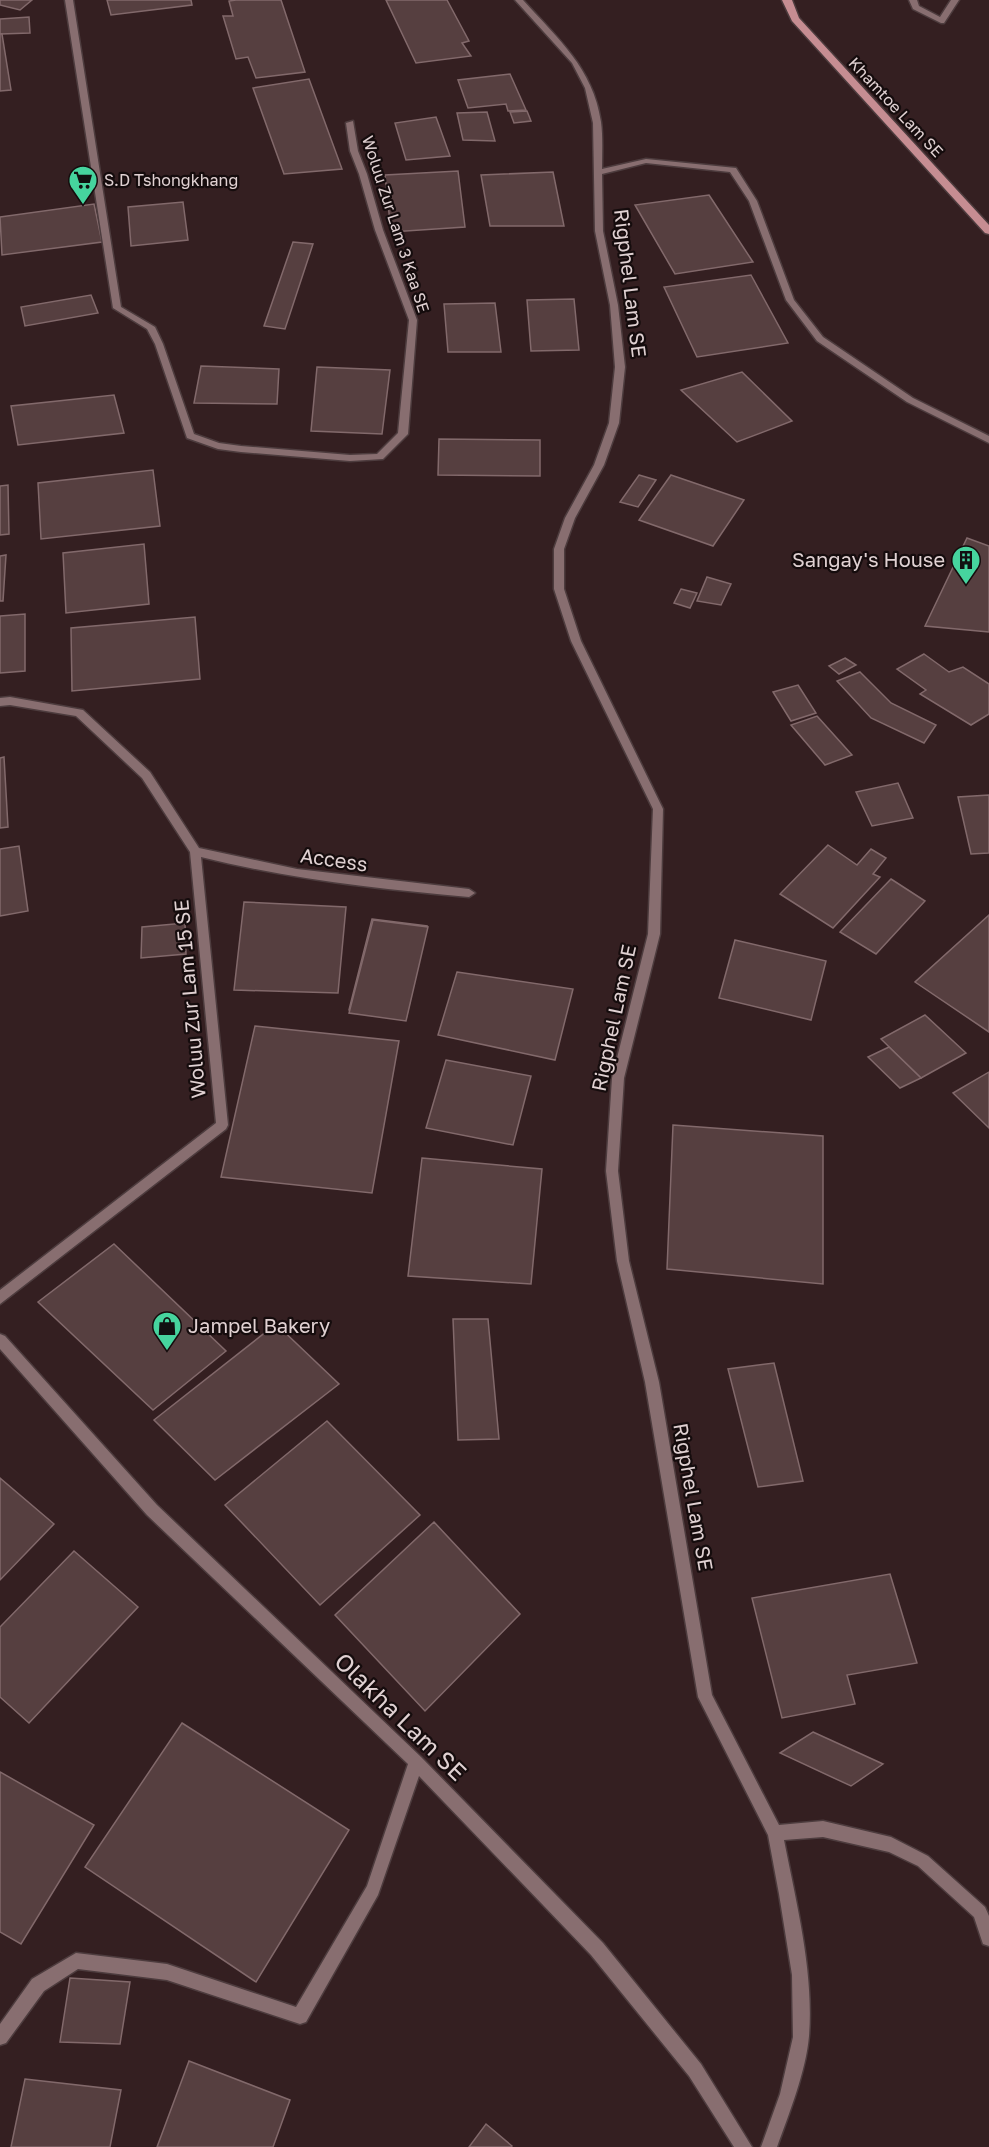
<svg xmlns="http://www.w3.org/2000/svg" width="989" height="2147" font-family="'Golos Text',sans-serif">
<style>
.building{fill:#563f40;stroke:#82696b;stroke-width:1.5}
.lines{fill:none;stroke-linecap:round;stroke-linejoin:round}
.minor-casing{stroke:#4d3c3e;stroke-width:3}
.primary-casing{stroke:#4d3c3e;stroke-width:3}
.minor{fill:#886e70;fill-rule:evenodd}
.primary{fill:#c68d92;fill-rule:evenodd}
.labels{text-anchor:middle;stroke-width:4.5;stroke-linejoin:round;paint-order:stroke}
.far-street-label{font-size:16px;fill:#e0d1d2;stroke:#150c0d}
.far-poi-label{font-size:16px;fill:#e0d1d2;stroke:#150c0d;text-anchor:start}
.street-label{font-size:20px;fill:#e0d1d2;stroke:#150c0d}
.poi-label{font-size:20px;fill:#e0d1d2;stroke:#150c0d;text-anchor:end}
.near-street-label{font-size:24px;fill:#e0d1d2;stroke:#150c0d}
</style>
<rect width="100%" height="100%" fill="#341f21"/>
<g class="building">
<polygon points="0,0 32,0 20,10 0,5"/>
<polygon points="107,0 191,0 192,5 111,15"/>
<polygon points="236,0 281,0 305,72 256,78 248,57 236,59 223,16 233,16 229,1"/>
<polygon points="386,0 447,0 469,41 462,43 471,56 416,63"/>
<polygon points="29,17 30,33 0,34 0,19"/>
<polygon points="0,34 2,34 11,90 0,91"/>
<polygon points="510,74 526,110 508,111 506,104 468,108 458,80"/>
<polygon points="309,79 342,169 284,174 253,88"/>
<polygon points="527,111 531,121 514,123 510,112"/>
<polygon points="487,112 495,141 463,140 457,113"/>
<polygon points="436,117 450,156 406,160 395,123"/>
<polygon points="458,171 465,227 391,232 385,175"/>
<polygon points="553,172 564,226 490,226 481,175"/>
<polygon points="709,195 753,262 675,274 635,205"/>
<polygon points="183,202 188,240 131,246 128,207"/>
<polygon points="94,204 102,242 2,255 0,217"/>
<polygon points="293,242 313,244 285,329 264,326"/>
<polygon points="751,275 788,343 697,357 664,287"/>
<polygon points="91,295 98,313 25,326 21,307"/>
<polygon points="574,299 579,350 531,351 527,300"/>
<polygon points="495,303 501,352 448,352 444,304"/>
<polygon points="201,366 279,369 277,404 194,403"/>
<polygon points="317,367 390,370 382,434 311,431"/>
<polygon points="742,372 792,421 737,442 681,390"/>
<polygon points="114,395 124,433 18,445 11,406"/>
<polygon points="439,439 540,440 540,476 438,475"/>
<polygon points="153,470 160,526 41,539 38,483"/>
<polygon points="639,475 656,480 638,507 620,502"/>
<polygon points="671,475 744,500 713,546 639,520"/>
<polygon points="8,485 9,534 0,535 0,486"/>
<polygon points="967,538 989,546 989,632 925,626"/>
<polygon points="144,544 149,604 66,613 63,553"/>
<polygon points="6,555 3,601 0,601 0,556"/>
<polygon points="707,577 731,584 721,605 697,601"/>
<polygon points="681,589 697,593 690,608 674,603"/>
<polygon points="25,614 25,671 0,673 0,616"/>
<polygon points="195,617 200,679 72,691 71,628"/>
<polygon points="924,654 949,672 963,667 989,684 989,714 971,725 920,694 926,690 897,669"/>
<polygon points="845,658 856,665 839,674 829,666"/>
<polygon points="860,672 891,703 936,725 924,743 871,718 837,681"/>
<polygon points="798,685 816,713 791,721 773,692"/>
<polygon points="817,716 852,755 825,765 791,725"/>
<polygon points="4,757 8,827 0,828 0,758"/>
<polygon points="898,783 913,818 872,826 856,792"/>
<polygon points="989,795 989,853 971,854 958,797"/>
<polygon points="828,845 857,865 871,849 886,858 873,874 880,877 833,928 780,894"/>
<polygon points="19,846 28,911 0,916 0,849"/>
<polygon points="891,879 925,901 876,954 840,932"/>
<polygon points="244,902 346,907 338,993 234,990"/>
<polygon points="989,915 989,1032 915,982"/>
<polygon points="372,919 427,926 406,1019 349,1010"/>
<polygon points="373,920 428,927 406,1021 349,1013"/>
<polygon points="185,923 186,954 141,958 142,927"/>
<polygon points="735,940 826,961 811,1020 719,998"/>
<polygon points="457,972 573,989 555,1060 438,1035"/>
<polygon points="925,1015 966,1053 921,1078 881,1039"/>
<polygon points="255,1026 399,1041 372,1193 221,1177"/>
<polygon points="889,1047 921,1078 900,1088 868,1057"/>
<polygon points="446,1060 531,1076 513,1145 426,1128"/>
<polygon points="989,1072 989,1128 953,1093"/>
<polygon points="673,1125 823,1136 823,1284 667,1269"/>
<polygon points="422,1158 542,1169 531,1284 408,1276"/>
<polygon points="114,1244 226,1351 153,1410 38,1302"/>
<polygon points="453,1319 488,1319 499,1439 458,1440"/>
<polygon points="276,1324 339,1384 215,1480 154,1420"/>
<polygon points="774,1363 803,1481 758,1487 728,1369"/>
<polygon points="327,1421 420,1515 320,1605 225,1505"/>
<polygon points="0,1478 54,1524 0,1580"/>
<polygon points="434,1522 520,1614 425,1711 335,1615"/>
<polygon points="74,1551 138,1607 29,1723 0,1697 0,1627"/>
<polygon points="890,1574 917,1663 847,1675 855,1704 782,1718 752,1598"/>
<polygon points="182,1723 349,1830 256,1982 85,1867"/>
<polygon points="813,1732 883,1764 851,1786 780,1753"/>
<polygon points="0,1772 94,1825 21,1944 0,1932"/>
<polygon points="70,1978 130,1982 120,2044 60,2042"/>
<polygon points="189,2061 290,2100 273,2147 157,2147"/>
<polygon points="25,2079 121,2090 110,2147 11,2147"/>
<polygon points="486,2124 512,2146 511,2147 469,2147"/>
</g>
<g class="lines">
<g class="minor-casing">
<g id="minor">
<polygon points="65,0 73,0 121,307 155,327 163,344 194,434 219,443 241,446 350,455 377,454 398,433 409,320 375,230 359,174 350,151 346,123 353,121 358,151 367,174 383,230 417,320 408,434 383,459 350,461 241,452 218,449 187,438 155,344 147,329 113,308"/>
<path d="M515,0H523C558,39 593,68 601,122C603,137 602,154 602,169L646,159L736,168L757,201L794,300L823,337L913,398L989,436V443L907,402L817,341L786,300L749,201L730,172L646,163L602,174L603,231L618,305L625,367L619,423L604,465L575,518L564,549V589L581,641L663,809L660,934L624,1078L618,1171L629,1261L659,1382L712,1695L779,1825L823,1821L891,1837L928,1856L985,1907L989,1916V1946L983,1944L974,1917L918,1866L889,1852L823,1837L784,1840C796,1902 814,1972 809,2036C806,2071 789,2114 777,2147H761L780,2094L793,2037L792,1975L779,1894L768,1835L698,1697L645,1382L617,1261L606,1171L612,1078L648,934L653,809L571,641L554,589V549L565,518L594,465L609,423L615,367L610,305L595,231L593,123L585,88L572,63Z"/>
<polygon points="909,0 917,0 919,6 940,17 951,0 959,0 944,23 941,23 913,9"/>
<path d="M10,697L83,710L150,772L199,848L297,869L469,889L475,893L469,897C379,889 289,879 201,857L228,1125L226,1129L0,1304V1290L216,1123L190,852L142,778L76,716L10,705L0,706V698Z"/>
<polygon points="0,1334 5,1336 157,1505 421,1757 603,1943 701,2064 752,2147 734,2147 689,2076 591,1955 419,1776 378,1895 306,2022 300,2024 167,1980 78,1969 44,1991 6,2043 0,2045 0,2024 32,1979 76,1953 167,1964 296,2007 367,1886 408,1764 147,1515 0,1349"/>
</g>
</g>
<g class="primary-casing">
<polygon id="primary" points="782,0 792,0 799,18 989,225 989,234 985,233 792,21"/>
</g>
<use href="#minor" class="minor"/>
<use href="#primary" class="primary"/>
</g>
<defs>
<g id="supermarket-pin" transform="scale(1.5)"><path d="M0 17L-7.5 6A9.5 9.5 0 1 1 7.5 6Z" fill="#46d49e" stroke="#150c0d"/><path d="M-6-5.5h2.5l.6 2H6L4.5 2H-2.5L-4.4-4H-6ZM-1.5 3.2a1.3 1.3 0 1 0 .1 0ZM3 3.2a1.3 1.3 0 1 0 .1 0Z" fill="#111"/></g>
<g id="building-pin" transform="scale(1.5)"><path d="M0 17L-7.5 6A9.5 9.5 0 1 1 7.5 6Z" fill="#46d49e" stroke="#150c0d"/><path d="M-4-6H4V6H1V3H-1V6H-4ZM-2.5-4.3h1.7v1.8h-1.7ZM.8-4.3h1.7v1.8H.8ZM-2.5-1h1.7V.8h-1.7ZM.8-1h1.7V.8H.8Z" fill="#111"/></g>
<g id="shop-pin" transform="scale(1.5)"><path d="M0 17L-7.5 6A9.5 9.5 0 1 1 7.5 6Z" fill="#46d49e" stroke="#150c0d"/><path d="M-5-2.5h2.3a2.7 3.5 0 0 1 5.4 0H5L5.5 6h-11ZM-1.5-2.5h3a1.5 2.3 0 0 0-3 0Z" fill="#111"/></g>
</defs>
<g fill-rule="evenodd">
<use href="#supermarket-pin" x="83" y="180"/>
<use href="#building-pin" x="966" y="560"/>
<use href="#shop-pin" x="167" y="1326"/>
</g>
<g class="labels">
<g class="far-street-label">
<text transform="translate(896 107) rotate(47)" y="6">Khamtoe Lam SE</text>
<text transform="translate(396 224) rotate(72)" y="6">Woluu Zur Lam 3 Kaa SE</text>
</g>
<g class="far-poi-label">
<text x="104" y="186">S.D Tshongkhang</text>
</g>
<g class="street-label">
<text transform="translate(630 283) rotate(83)" y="7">Rigphel Lam SE</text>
<text transform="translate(334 860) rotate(8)" y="7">Access</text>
<text transform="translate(190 999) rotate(-95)" y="7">Woluu Zur Lam 15 SE</text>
<text transform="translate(614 1018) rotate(-78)" y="7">Rigphel Lam SE</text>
<text transform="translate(693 1497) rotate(80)" y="7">Rigphel Lam SE</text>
</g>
<g class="poi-label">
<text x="945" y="567">Sangay's House</text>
<text x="188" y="1333" text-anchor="start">Jampel Bakery</text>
</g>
<g class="near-street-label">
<text transform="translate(400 1717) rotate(44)" y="8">Olakha Lam SE</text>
</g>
</g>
</svg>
